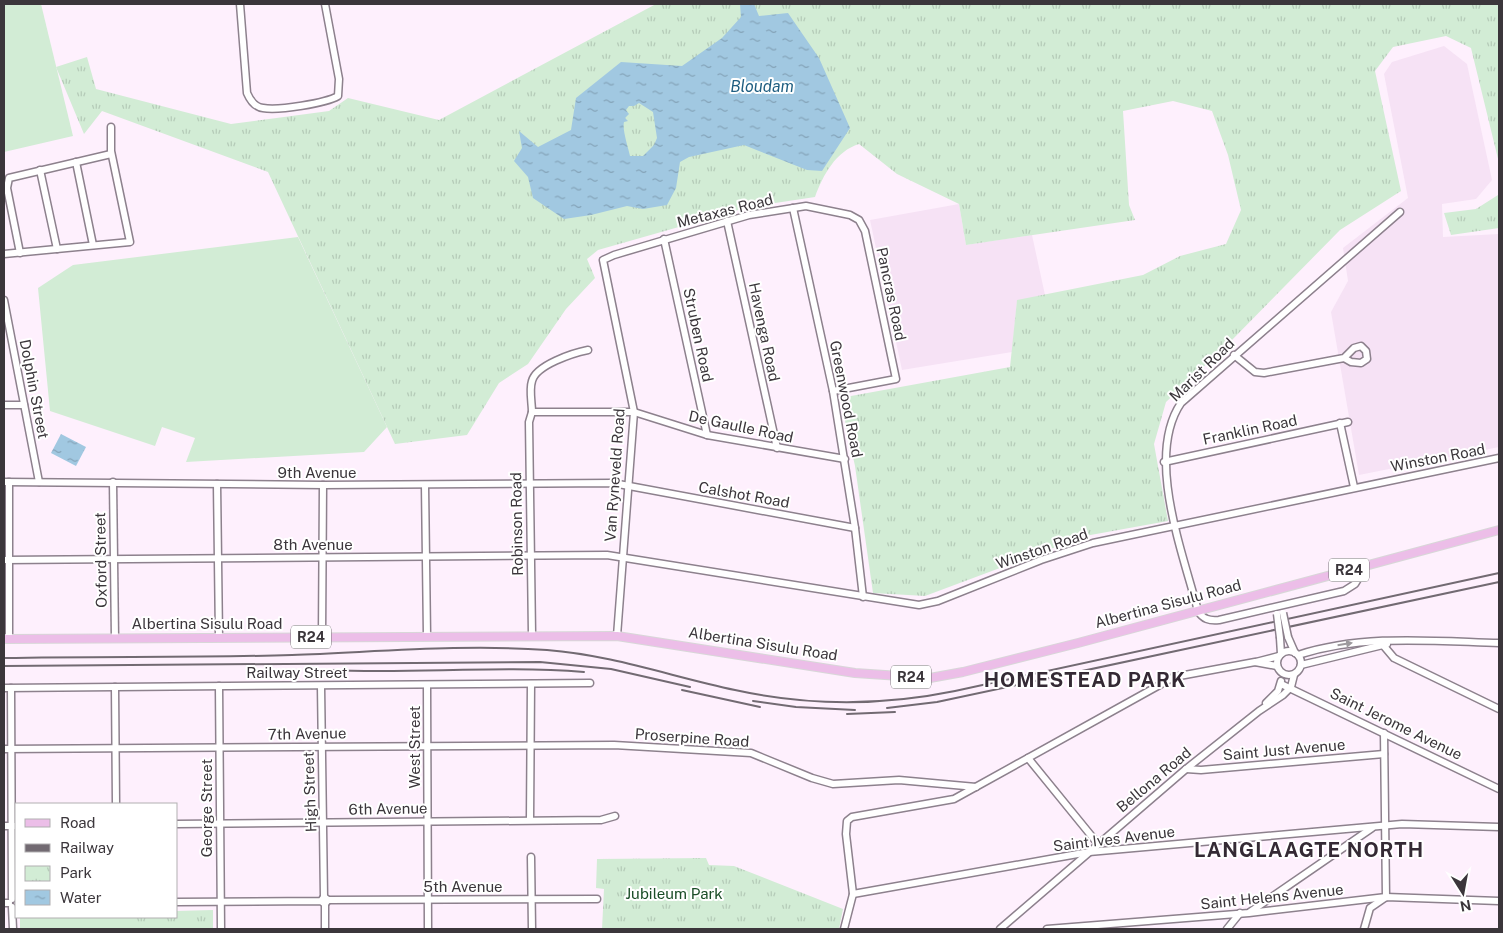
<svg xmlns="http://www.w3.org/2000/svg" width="1503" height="933" font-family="'Public Sans',sans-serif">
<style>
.built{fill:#f6e2f5}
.grass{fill:#d2ecd5}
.park{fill:url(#park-tufts)}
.water{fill:url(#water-ripples);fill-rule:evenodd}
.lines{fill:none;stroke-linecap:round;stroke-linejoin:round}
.minor-casing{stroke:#8d818d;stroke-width:9}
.major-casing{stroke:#d8d7d8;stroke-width:10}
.minor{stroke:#fff;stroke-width:6}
.major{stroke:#ecbee8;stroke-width:8}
.rail{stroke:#726a72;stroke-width:2}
.minor-bridge-casing{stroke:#8d818d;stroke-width:9;stroke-linecap:butt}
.minor-bridge{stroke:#fff;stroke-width:6}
.oneway{fill:#9d9a9d}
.labels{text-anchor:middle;stroke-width:4;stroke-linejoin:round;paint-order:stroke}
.shield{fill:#fff;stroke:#767276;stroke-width:1}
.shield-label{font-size:14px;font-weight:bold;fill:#3b363b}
.street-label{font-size:15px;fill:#3b363b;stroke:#fff}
.park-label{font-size:15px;fill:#1a4d27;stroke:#fff}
.water-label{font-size:16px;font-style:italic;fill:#1f5e81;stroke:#fff}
.district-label{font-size:20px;font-weight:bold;letter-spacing:1px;fill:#342a34;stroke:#fff}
</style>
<defs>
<pattern id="park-tufts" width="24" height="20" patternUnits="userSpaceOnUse" patternTransform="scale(1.25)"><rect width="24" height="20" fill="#d2ecd5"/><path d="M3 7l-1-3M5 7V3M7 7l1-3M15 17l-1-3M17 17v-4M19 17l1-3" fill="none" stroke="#b5cbb8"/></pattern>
<pattern id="water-ripples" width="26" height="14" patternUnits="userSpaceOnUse" patternTransform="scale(1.25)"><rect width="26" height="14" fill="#a1c8e1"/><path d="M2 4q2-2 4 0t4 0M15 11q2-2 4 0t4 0" fill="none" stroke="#84a3b8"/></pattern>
</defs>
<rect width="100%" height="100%" fill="#fef0fd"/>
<g class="built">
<polygon points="1444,46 1467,64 1492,180 1476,199 1442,204 1443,237 1499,234 1499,447 1359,475 1331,312 1348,281 1343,248 1408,198 1384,74 1392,62"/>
<polygon points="959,204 966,245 1032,235 1045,295 1017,301 1012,352 902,370 870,220"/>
</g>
<g class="grass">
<polygon points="4,4 41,4 73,136 4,152"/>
<polygon points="298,237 387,427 364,452 186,462 195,438 162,427 155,446 50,411 38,288 73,265"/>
<rect x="20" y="917" width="101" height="12"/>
</g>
<g class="park">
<path d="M656,4H1499V163L1471,48L1446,36L1393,47L1375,71L1401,191L1340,230L1230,342L1166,402L1154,444L1168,521L1085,536L925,596L873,593L855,466L840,398L1010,367L1017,300L1143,275L1180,256L1226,244L1241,210L1228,155L1212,111L1173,101L1123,111L1129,205L1135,220L966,245L959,204L897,174L859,144C836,151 823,175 815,197L749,207L598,250L587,259L595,278L566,309L528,364L499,383L467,435L395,444L268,172L102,111L84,134L56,67L87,57L96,89L231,124L329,111L348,98L439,120Z"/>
<polygon points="1499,189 1499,228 1451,235 1444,213 1476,209 1498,195"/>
<polygon points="706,858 709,865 734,866 843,909 839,929 602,929 604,889 596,888 597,859"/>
<polygon points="213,910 213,929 121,929 121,917 176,917 176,911"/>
</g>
<g class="water">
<path d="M740,4H754L759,16L788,13L819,58L850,128L822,171L807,170L744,145L689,157L680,162L676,188L667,205L643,209L627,206L591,215L564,219L533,198L528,177L514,161L522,148L519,131L538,147L571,130L576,98L621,62L682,66L722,38L741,17ZM639,103L653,112L657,138L654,145L643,156H630C628,147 622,129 624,122L628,121L625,118L629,114L626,110L629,106H634Z"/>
<polygon points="61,434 86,447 76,466 51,453"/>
</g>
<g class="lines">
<g class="minor-casing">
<g id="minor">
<path d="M240,4L247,93C250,100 254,107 263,108C278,111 326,103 338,96L339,79L325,4"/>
<polyline points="76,162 93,245"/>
<polyline points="40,170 57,249"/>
<polyline points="793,208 833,391 855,528 863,597"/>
<polyline points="727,221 777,448"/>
<polyline points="664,239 707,435"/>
<polyline points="20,253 7,188 9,178 111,154"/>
<polyline points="4,254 130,242 111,151 111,127"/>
<polyline points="4,300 39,482"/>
<polyline points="1234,355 1255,372 1264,373 1344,358 1351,362 1361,363 1367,359 1366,351 1361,346 1354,348 1344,358"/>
<polyline points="4,405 24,405"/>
<path d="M532,412C532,403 529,390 532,381C536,365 573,353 588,350"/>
<polyline points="1340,423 1354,487"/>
<polyline points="1164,462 1348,422"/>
<polyline points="4,482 323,485 613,483 855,528"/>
<polyline points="9,482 9,639"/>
<polyline points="113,482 115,638"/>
<polyline points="217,484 219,637"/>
<polyline points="425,485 427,635"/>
<polyline points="4,560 607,555 919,605 938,601 1041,560 1093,543 1499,458"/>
<path d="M1366,566L1355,584L1344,591L1219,620C1209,621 1203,619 1198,611C1183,553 1145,456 1181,403L1400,212"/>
<polyline points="532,634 529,422 532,412 634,412 707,435 845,459"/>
<polyline points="617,636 634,412 603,260 614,255 749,215 806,206 850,215 859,220 865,231 896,379 833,391"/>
<polyline points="322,637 323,485"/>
<polyline points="1288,637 1295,653"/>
<polyline points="1280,638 1281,654"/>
<polyline points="1383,645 1394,658 1499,709"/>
<circle cx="1289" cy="663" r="12"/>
<path d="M1298,655C1363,634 1432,641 1499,643"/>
<polyline points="1256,662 1279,656"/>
<polyline points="1301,665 1387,644"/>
<polyline points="1281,684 1499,789"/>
<polyline points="427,685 428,929"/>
<polyline points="219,686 221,929"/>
<polyline points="321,686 324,897"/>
<polyline points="115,687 116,804"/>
<polyline points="4,688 590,683"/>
<polyline points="11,688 12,899"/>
<polyline points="1266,703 1278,691 1281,681"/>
<polyline points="4,749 614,745 751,753 812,778 833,784 899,780 976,787"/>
<polyline points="1028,758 1098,844"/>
<polyline points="1186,769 1201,770 1384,754"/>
<polyline points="530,820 531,684"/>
<polyline points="176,824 601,820 615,816"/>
<polyline points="4,826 15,826"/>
<polyline points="531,857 532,929"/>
<polyline points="853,894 1089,852 1402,824 1499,827"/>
<polyline points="328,900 597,899"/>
<polyline points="176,902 321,901 325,904 328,900 324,897 321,901"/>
<polyline points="4,903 9,903"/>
<polyline points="325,904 325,929"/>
<polyline points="12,907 13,929"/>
<polyline points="1250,912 1372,828"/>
<polyline points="844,929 853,894 846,834 847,821 852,817 954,799 1174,677 1255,662 1277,666"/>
<polyline points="1000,929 1186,769 1259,711 1283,695 1291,687 1294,675"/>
<polyline points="1047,929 1249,913 1386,897 1499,901"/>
<polyline points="1227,929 1240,913"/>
<polyline points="1364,929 1370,908 1386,897 1384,733"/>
</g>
</g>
<g class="major-casing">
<polyline id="major" points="4,639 617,636 855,673 930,678 963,672 1078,643 1499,530"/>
</g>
<use href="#minor" class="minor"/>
<use href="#major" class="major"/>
<g class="rail">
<path d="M4,658C100,656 196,658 292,655C377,652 463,644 547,650C612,655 673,677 735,690C808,706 882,706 955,691L1499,573"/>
<polyline points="4,666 540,662 611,669 690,687"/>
<path d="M329,670C413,674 499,665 584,672"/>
<polyline points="682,690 760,707"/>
<polyline points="753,701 796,707 855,710"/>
<polyline points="887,708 937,702 1499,582"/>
<polyline points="847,714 895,712"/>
</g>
<g class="minor-bridge-casing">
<g id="minor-bridge">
<polyline points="1283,613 1288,637"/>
<polyline points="1277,614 1280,638"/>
</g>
</g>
<use href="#minor-bridge" class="minor-bridge"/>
</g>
<defs><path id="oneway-solid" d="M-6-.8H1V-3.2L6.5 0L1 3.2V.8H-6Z" transform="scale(1.25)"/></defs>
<use class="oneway" href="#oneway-solid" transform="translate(1345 644) rotate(-9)"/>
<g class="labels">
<g class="shield">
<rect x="1329" y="558.5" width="40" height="23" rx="4"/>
<rect x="291" y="625.5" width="40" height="23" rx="4"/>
<rect x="891" y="665.5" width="40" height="23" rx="4"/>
</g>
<g class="shield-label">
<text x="1349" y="575">R24</text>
<text x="311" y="642">R24</text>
<text x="911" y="682">R24</text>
</g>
<g class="street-label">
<text transform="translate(725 211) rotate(-14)" y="5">Metaxas Road</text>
<text transform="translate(891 294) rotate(78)" y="5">Pancras Road</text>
<text transform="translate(764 332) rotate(78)" y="5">Havenga Road</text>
<text transform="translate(698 335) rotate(78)" y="5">Struben Road</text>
<text transform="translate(1202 370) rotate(-44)" y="5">Marist Road</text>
<text transform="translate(34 389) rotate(79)" y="5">Dolphin Street</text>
<text transform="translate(846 399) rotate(79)" y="5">Greenwood Road</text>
<text transform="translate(741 427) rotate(12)" y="5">De Gaulle Road</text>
<text transform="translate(1250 430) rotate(-12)" y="5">Franklin Road</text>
<text transform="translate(1438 458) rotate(-11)" y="5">Winston Road</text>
<text x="317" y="478">9th Avenue</text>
<text transform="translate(615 475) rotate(-86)" y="5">Van Ryneveld Road</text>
<text transform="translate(744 495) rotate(10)" y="5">Calshot Road</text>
<text transform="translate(517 524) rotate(-91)" y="5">Robinson Road</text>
<text x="313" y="550">8th Avenue</text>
<text transform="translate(1042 549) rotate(-19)" y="5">Winston Road</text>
<text transform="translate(101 560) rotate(-91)" y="5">Oxford Street</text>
<text transform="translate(1168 604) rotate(-15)" y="5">Albertina Sisulu Road</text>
<text x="207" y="629">Albertina Sisulu Road</text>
<text transform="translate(763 644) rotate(9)" y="5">Albertina Sisulu Road</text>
<text x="297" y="678">Railway Street</text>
<text transform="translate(1396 724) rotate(26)" y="5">Saint Jerome Avenue</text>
<text transform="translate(307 734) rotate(-1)" y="5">7th Avenue</text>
<text transform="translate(692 738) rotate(4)" y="5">Proserpine Road</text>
<text transform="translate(415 747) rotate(-90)" y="5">West Street</text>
<text transform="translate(1284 750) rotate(-5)" y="5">Saint Just Avenue</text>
<text transform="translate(1154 780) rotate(-40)" y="5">Bellona Road</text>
<text transform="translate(310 792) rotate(-92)" y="5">High Street</text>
<text transform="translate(207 808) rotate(-90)" y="5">George Street</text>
<text transform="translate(388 809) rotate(-1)" y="5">6th Avenue</text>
<text transform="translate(1114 839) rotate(-7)" y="5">Saint Ives Avenue</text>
<text x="463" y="892">5th Avenue</text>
<text transform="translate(1272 897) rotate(-6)" y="5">Saint Helens Avenue</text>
</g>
<g class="park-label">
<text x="674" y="899">Jubileum Park</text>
</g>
<g class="water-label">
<text x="762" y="92">Bloudam</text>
</g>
<g class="district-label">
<text x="1085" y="687">HOMESTEAD PARK</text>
<text x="1309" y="857">LANGLAAGTE NORTH</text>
</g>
</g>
<rect width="1503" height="933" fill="none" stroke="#3b363b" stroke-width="10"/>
<rect x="15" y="803" width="162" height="115" fill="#ffffff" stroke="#b1afb1"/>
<rect x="25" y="819" width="25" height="8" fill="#ecbee8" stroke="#b1afb1"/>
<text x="60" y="828" font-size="15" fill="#3b363b">Road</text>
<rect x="25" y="844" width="25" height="8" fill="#726a72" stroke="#b1afb1"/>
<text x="60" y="853" font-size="15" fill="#3b363b">Railway</text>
<rect x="25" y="866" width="25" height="15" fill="url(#park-tufts)" stroke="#b1afb1"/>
<text x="60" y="878" font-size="15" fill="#3b363b">Park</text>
<rect x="25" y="890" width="25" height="15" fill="url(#water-ripples)" stroke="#b1afb1"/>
<text x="60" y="903" font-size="15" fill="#3b363b">Water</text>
<g transform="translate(1463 893) rotate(169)" stroke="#ffffff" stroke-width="4" paint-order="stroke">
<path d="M0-4L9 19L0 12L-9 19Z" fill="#3b363b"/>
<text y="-8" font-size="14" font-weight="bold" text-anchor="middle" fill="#3b363b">N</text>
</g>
</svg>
